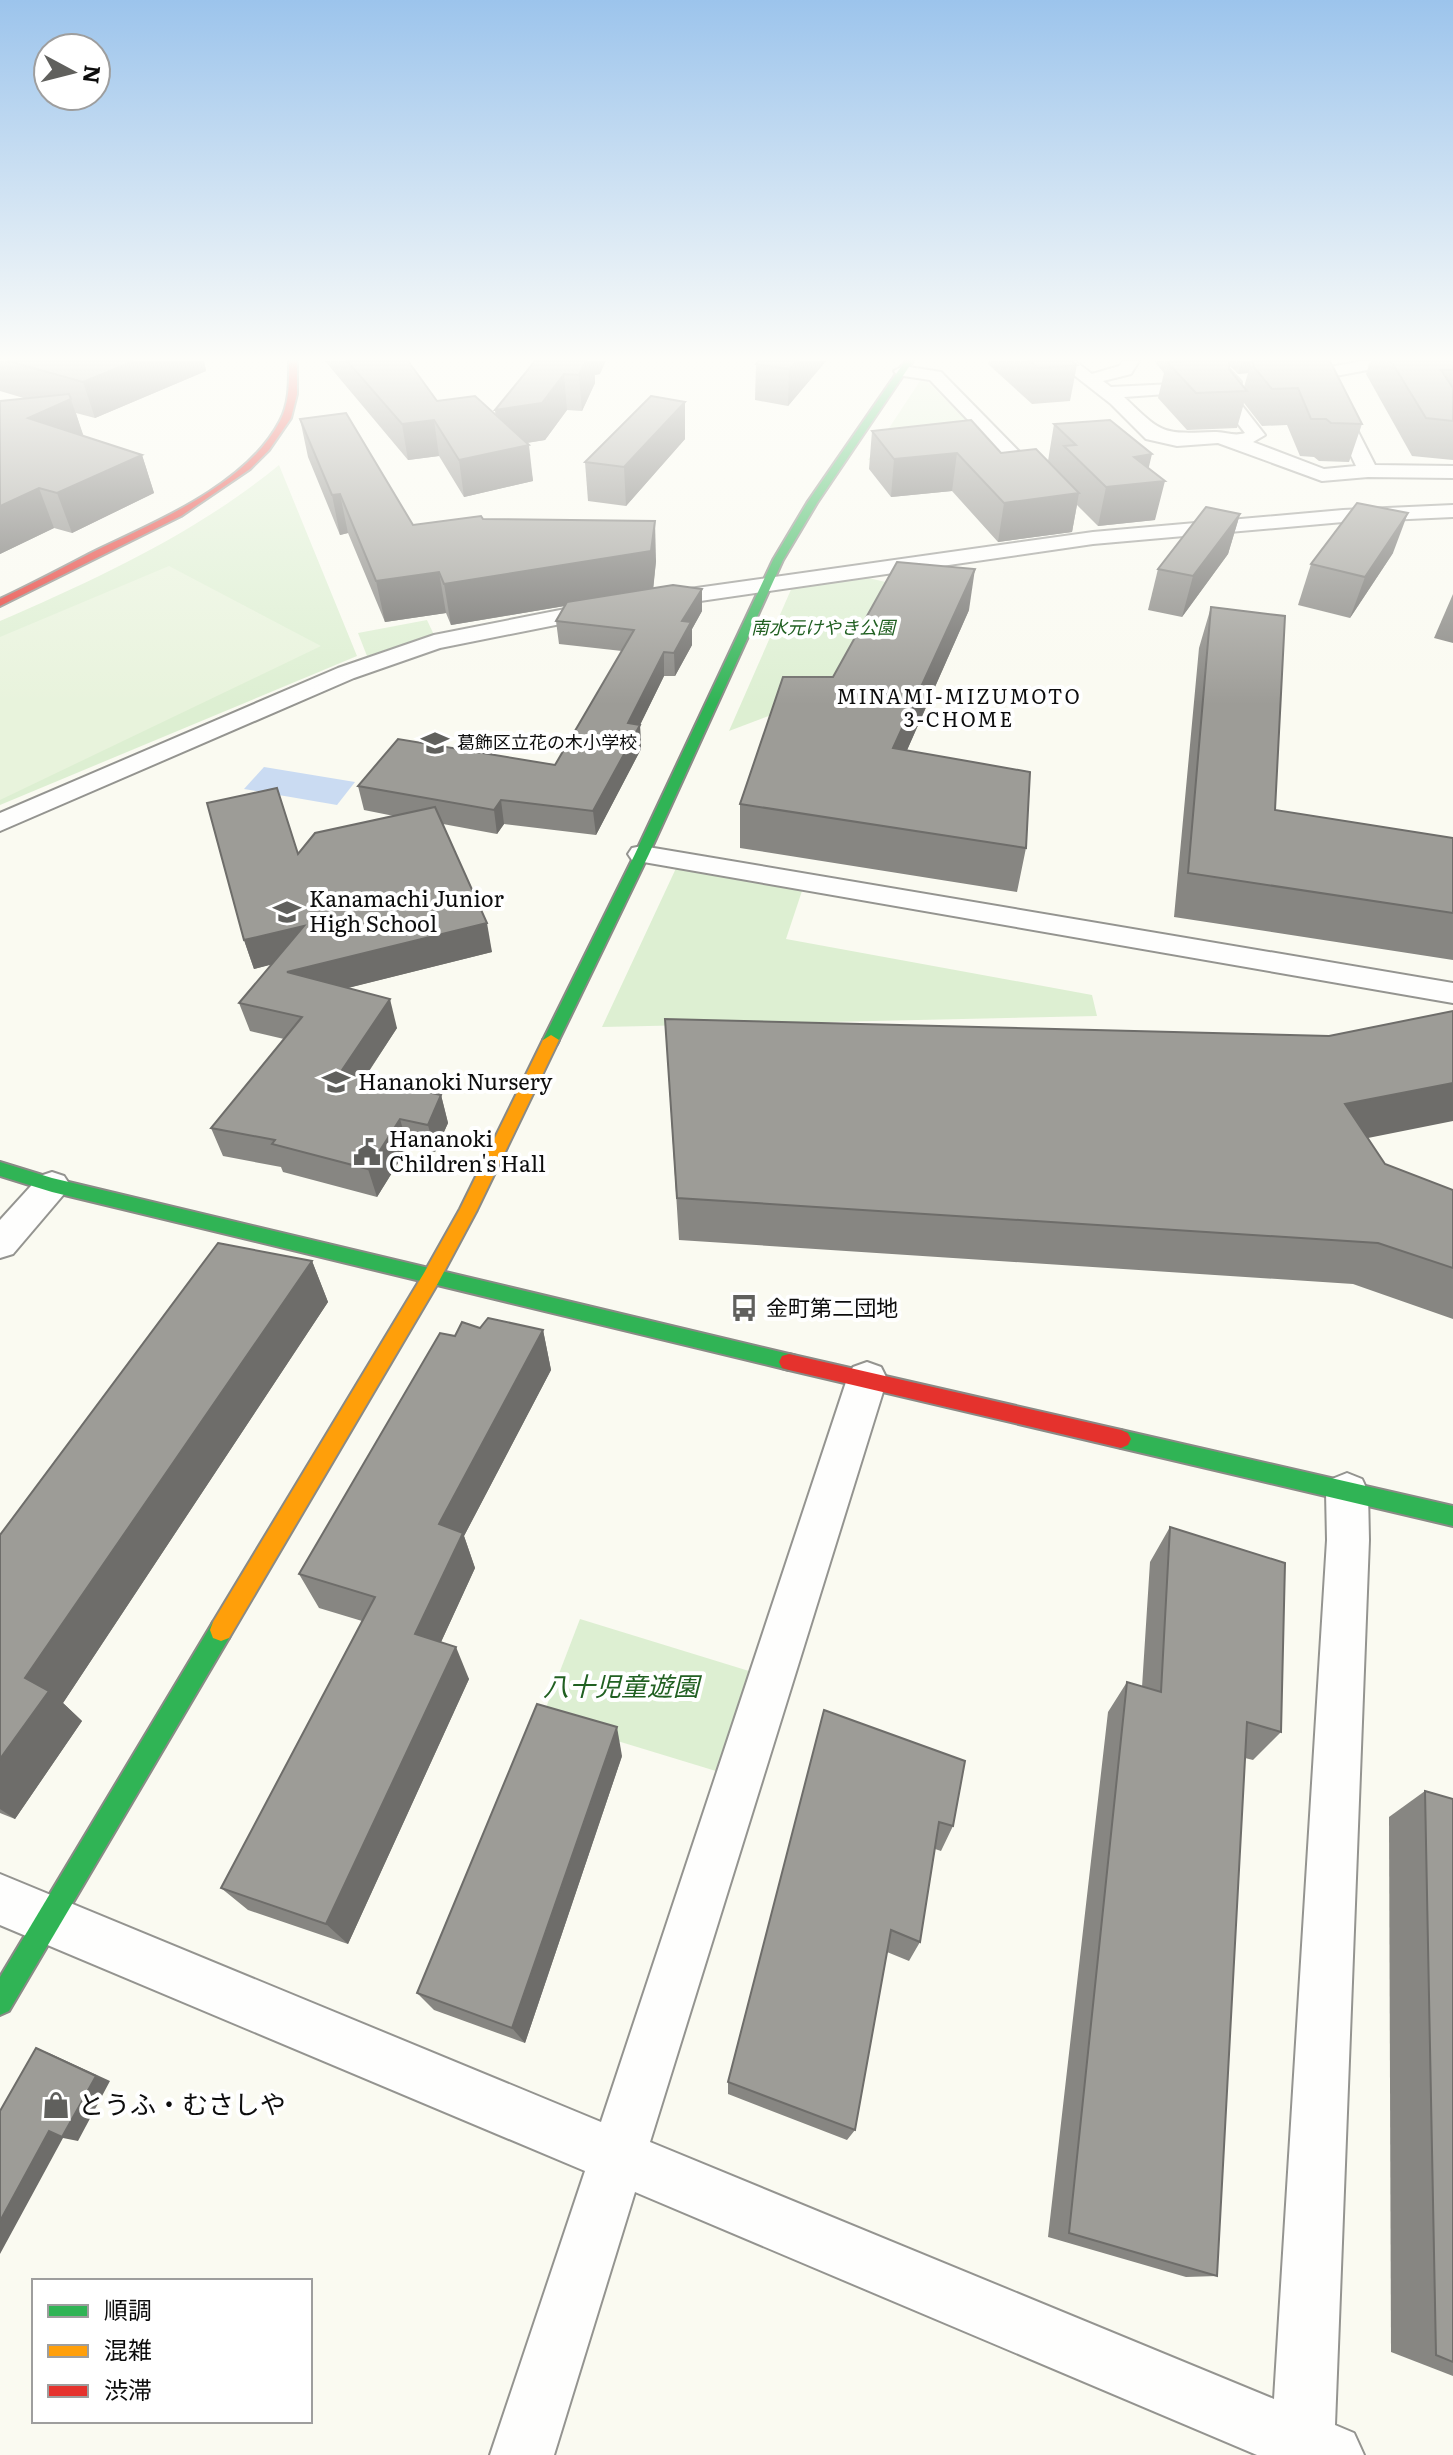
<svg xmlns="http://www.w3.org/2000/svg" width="1453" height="2455" font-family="Literata,'Noto Sans JP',serif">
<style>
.green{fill:#ddefd2}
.pitch{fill:#e8f3dc}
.water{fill:#cadbf2}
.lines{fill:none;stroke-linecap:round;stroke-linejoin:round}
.street-casing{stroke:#949490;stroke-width:4}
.fast-casing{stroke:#8a8a86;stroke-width:4}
.slow-casing{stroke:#8a8a86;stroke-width:4}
.jam-casing{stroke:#8a8a86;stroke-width:4}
.street{fill:#fefefd;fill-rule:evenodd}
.fast{fill:#30b455;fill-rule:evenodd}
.slow{fill:#ff9f0a;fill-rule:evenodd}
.jam{fill:#e5322d;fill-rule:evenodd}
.wall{fill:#878682;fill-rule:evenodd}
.shaded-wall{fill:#6e6d6a}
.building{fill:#9d9c97;stroke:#6e6d6a;stroke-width:2}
.labels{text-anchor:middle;stroke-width:8;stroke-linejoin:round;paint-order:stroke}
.far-park-label{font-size:18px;font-style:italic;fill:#216022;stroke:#fff}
.far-poi-label{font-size:18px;fill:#0d0d0d;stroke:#fff;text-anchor:start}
.far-neighbourhood-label{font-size:20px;letter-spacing:2px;fill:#0d0d0d;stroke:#fff}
.poi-label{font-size:22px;fill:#0d0d0d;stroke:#fff;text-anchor:start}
.near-park-label{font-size:26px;font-style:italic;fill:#216022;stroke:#fff}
.near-poi-label{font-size:26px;fill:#0d0d0d;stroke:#fff;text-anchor:start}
</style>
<rect width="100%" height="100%" fill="#fafaf1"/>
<g class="green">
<polygon points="920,381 928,382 997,451 868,460"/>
<path d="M279,465L357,656L0,805V621C97,579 198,532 279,465Z"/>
<polygon points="864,577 942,595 840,689 729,731 793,585"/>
<polygon points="427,620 434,635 367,656 358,633"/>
<polygon points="678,864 803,888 786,939 1092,995 1097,1016 602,1027"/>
<polygon points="580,1619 762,1675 729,1775 542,1718"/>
</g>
<polygon class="pitch" points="169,566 321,646 0,800 0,637"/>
<polygon class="water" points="264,767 355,782 337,805 244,789"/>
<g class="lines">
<g class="street-casing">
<g id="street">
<path d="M1056,361H1075L1092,374L1119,366L1123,361H1139L1131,374L1103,381L1111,387L1215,382L1218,386L1215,390L1209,391L1124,397C1163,434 1160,434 1214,432C1225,431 1233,437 1245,433L1222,403L1223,383L1204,361H1221L1241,382L1240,403L1265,435L1253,442L1324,469L1356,466L1313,376L1298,361H1316L1324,368L1363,361H1397L1389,366L1330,377L1375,465L1453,466V478L1368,477L1322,481L1218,443L1177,446L1146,439L1111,404Z"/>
<polygon points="903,366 941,372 1048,481 1051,485 1048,489 1034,489 930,380 897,375 894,371"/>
<polygon points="1453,505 1453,517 1343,522 1093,544 611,614 440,648 354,678 0,831 0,813 338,668 434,635 611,600 1093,532 1343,510"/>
<polygon points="642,846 1453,983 1453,1003 632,860 628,854 632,848"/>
<polygon points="52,1172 64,1176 70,1185 64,1194 13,1254 0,1258 0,1220 40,1176"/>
<polygon points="867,1362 881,1367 887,1379 650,2142 1274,2399 1327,1540 1326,1492 1332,1479 1347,1473 1362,1479 1368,1492 1369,1540 1335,2425 1354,2433 1364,2455 1257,2455 635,2192 554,2455 490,2455 585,2171 0,1925 0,1874 601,2122 847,1379 853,1367"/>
</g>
</g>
<g class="fast-casing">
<g id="fast">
<polygon points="905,361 913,361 817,503 783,560 649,854 559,1040 557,1044 545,1044 543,1040 635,854 773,560 807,503"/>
<polygon points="0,1162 52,1178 789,1354 796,1356 799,1362 796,1368 789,1370 52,1192 0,1176"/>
<polygon points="1121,1430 1453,1506 1453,1526 1121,1448 1114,1445 1111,1439 1114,1433"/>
<polygon points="221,1619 229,1622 232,1630 229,1638 9,2011 0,2015 0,1977 213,1622"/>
</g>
</g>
<g class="slow-casing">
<polygon id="slow" points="551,1035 559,1040 477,1210 438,1283 229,1638 221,1641 213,1638 210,1630 213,1622 424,1273 460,1209 543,1040"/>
</g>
<g class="jam-casing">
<g id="jam">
<path d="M289,361H297V394L291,418L269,450L250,469L181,516L0,606V599C32,584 62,568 93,552C155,522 247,485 280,421C290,402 289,381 289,361Z"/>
<polygon points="789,1354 1121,1430 1128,1433 1131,1439 1128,1445 1121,1448 789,1370 782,1368 779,1362 782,1356"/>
</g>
</g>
<use href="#street" class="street"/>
<use href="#fast" class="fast"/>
<use href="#slow" class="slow"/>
<use href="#jam" class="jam"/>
</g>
<g class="wall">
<polygon points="0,361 204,361 206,371 95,418 76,413 83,436 142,455 154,493 72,533 54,528 0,554 0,401 27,399 0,391"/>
<polygon points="325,361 408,361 437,401 496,414 495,410 535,361 600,374 595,375 595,383 582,411 567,410 545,440 527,443 533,481 464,497 439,456 408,460"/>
<polygon points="826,361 788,406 755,400 756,364"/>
<polygon points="989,361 1072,361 1077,365 1070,401 1032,404 988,364"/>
<path d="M1154,361H1330L1362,424L1349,462L1319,461L1314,457L1300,456L1287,425L1262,426L1244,403L1237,428L1187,430L1158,398L1164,373ZM1229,365L1238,374L1248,373L1244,387L1229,369Z"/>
<polygon points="1370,361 1453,361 1453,460 1412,456 1366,374"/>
<polygon points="685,402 685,439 626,506 588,501 585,462"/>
<polygon points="300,419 413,525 656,561 653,588 702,589 702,611 692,629 692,645 675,676 664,676 640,725 641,749 596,835 504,824 497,834 443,824 492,952 347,988 397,1028 364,1079 441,1095 448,1123 435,1152 408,1147 377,1197 283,1172 281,1167 223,1156 211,1128 284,1039 250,1031 239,1003 272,964 254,969 244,940 298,854 394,816 364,810 358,786 555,765 622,651 559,644 556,621 565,606 451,625 446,613 385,622 348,533 340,535 308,457"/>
<polygon points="1054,424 1148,468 1155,520 1098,526 1077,505 1072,532 998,542 952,491 891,497 869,469 872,431 1048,461"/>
<polygon points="1240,514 1228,554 1182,617 1148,610 1158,569"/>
<polygon points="1393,553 1350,618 1298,605 1311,564"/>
<polygon points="1453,594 1453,643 1434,638"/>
<polygon points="1211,607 1275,810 1453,838 1453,960 1174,917 1199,648"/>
<polygon points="969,610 907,750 1026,848 1017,892 740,848 740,804 833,677"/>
<polygon points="665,1019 1368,1138 1385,1164 1453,1190 1453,1319 1353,1284 679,1240"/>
<polygon points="312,1261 328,1302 63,1703 82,1721 15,1819 0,1813 0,1535"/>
<polygon points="480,1328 543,1330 551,1370 464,1536 475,1568 441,1642 469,1679 348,1944 248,1910 221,1888 362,1621 319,1608 299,1574 455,1336"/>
<polygon points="1170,1527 1281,1732 1253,1760 1245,1758 1217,2276 1186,2277 1048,2237 1108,1712 1127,1682 1142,1687 1150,1562"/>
<polygon points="824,1710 953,1826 941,1851 935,1849 920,1942 909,1961 887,1952 855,2130 847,2140 728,2094 728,2082"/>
<polygon points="622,1756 525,2043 434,2010 417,1993"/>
<polygon points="1425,1791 1453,1799 1453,2376 1391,2352 1389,1817"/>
</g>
<g class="shaded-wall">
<polygon points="134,361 204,361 206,371 95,418 83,382"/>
<polygon points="572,361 606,361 600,374 595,375 595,383 582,411 579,375"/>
<polygon points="797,361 826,361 788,406 789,369"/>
<polygon points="1242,361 1252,361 1248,373 1238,374"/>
<polygon points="564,374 567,410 545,440 500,447 495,410"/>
<polygon points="69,394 84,437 28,418"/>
<polygon points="685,402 685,439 626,506 624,467"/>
<polygon points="434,420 439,456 408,460 402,424"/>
<polygon points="529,445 533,481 464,497 459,460"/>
<polygon points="957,453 952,491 891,497 894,459"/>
<polygon points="1152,454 1145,483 1165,481 1155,520 1098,526 1106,487 1134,457"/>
<polygon points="142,455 154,493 72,533 57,493"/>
<polygon points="39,488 54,528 0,554 0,506"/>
<polygon points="1079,493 1072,532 998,542 1004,503"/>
<polygon points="340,494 348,533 340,535 332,495"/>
<polygon points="1408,513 1393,553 1350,618 1365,577"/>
<polygon points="1240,514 1228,554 1182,617 1193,576"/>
<polygon points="655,521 656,561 653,591 451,625 444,584"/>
<polygon points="975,569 969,610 889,791 893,748"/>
<polygon points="439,572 446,613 385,622 376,581"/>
<polygon points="702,589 702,611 692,629 692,645 675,676 674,653 682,621"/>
<polygon points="664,652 664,676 640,725 641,749 596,835 593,811 628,723"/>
<polygon points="501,800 504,824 497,834 494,810"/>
<polygon points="487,923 492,952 296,1001 287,972"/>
<polygon points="304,926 313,954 254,969 244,940"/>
<polygon points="390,999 397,1028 349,1101 340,1073"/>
<polygon points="1453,1083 1453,1121 1323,1147 1345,1104"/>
<polygon points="441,1095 448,1123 435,1152 428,1125"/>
<polygon points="400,1119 408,1147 377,1197 368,1169"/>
<polygon points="312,1261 328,1302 63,1703 82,1721 15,1819 0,1809 0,1759 25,1678"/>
<polygon points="543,1330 551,1370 464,1536 475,1568 430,1666 415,1634 439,1524"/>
<polygon points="456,1647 469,1679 348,1944 326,1924"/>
<polygon points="617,1727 622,1756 525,2043 512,2028"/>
<polygon points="36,2048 51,2054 110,2081 78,2141 63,2138 0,2254 0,2221"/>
</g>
<g class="building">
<polygon points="8,361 134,361 83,382"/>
<polygon points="347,361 408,361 437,401 475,396 529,445 459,460 434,420 402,424"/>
<polygon points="535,361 586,361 579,375 564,374 542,403 495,410"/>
<polygon points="758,361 797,361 789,369 756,364"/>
<polygon points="1030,361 1072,361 1077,365 1038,368"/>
<polygon points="1194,361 1229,361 1229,369 1247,391 1196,393 1167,362"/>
<polygon points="1253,361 1330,361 1362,424 1331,423 1326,419 1311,419 1298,388 1272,389 1253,366"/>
<polygon points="1391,361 1453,361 1453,370 1441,370 1453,388 1453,421 1426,418"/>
<polygon points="69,394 71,399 28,418 142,455 57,493 39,488 0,506 0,401"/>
<polygon points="651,396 685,402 624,467 585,462"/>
<polygon points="346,413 413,525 481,516 483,519 655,521 651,551 444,584 439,572 376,581 340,494 332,495 300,419"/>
<polygon points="971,420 1001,453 1036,449 1079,493 1004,503 957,453 894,459 872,431"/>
<polygon points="1110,420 1152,454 1134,457 1165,481 1106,487 1064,446 1076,445 1054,424"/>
<polygon points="1357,503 1408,513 1365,577 1311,564"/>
<polygon points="1206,507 1240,514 1193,576 1158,569"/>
<polygon points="897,562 975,569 893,748 1030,772 1026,848 740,804 783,677 833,677"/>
<polygon points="673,585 702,589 682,621 691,622 674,653 664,652 628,723 640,725 593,811 501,800 494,810 358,786 398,739 555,765 634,630 556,621 567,602"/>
<polygon points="1211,607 1285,616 1275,810 1453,838 1453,913 1188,873"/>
<polygon points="277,788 298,854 315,833 435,807 487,923 287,972 390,999 340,1073 441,1095 428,1125 400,1119 368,1169 272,1144 275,1140 211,1128 302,1017 239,1003 304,926 244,940 207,803"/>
<polygon points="1453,1011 1453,1083 1345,1104 1385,1164 1453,1190 1453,1268 1378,1243 677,1198 665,1019 1329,1036"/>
<polygon points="218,1243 312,1261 25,1678 49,1691 0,1759 0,1535"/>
<polygon points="488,1318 543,1330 439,1524 463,1533 415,1634 456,1647 326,1924 221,1888 375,1597 299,1574 440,1333 455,1336 462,1322 480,1328"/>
<polygon points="1170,1527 1285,1563 1281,1732 1247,1722 1217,2276 1069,2233 1127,1682 1161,1692"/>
<polygon points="537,1704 617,1727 512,2028 417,1993"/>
<polygon points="824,1710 965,1761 953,1826 939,1822 920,1942 891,1930 855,2130 728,2082"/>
<polygon points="1425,1791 1453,1799 1453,2362 1436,2355"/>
<polygon points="36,2048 96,2076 62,2137 49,2131 0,2221 0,2111"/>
</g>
<linearGradient id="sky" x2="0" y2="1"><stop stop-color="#9cc4ec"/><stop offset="0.51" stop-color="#fdfdf9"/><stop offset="1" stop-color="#fdfdf9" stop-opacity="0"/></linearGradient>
<rect width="1453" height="705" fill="url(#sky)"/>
<defs>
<g id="school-bare" transform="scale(2.16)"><path d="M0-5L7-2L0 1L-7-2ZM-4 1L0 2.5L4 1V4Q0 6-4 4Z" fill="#60605d" stroke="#fff" stroke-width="2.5" paint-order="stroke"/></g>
<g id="civic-bare" transform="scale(2.16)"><path d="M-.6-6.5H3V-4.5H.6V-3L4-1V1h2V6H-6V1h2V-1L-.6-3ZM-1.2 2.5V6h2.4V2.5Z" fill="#60605d" stroke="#fff" stroke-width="2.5" paint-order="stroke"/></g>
<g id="bus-bare" transform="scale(2.16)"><path d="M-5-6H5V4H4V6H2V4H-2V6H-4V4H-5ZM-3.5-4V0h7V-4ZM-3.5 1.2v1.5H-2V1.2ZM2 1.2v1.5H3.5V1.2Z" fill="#60605d" stroke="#fff" stroke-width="2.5" paint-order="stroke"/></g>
<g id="shop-bare" transform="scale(2.16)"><path d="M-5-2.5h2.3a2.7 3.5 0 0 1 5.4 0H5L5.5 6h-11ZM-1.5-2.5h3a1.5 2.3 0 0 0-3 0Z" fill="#60605d" stroke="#fff" stroke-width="2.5" paint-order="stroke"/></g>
</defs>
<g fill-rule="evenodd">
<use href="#school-bare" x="435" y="743"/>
<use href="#school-bare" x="287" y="912"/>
<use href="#school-bare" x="336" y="1082"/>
<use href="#civic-bare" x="367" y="1152"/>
<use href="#bus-bare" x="744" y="1308"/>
<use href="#shop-bare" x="56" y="2105"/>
</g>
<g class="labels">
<g class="far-park-label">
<text x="823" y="634">南水元けやき公園</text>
</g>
<g class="far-poi-label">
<text x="457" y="749">葛飾区立花の木小学校</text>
</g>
<g class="far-neighbourhood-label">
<text x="959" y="704">MINAMI-MIZUMOTO<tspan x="959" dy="23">3-CHOME</tspan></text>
</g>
<g class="poi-label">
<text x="309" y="907">Kanamachi Junior<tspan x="309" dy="25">High School</tspan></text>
<text x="358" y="1090">Hananoki Nursery</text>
<text x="389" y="1147">Hananoki<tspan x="389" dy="25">Children's Hall</tspan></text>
<text x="766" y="1316">金町第二団地</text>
</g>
<g class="near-park-label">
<text x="621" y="1696">八十児童遊園</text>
</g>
<g class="near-poi-label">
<text x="78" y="2114">とうふ・むさしや</text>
</g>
</g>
<rect x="32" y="2279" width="280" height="144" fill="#ffffff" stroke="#9e9e9e" stroke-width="2"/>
<rect x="48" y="2305" width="40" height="12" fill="#30b455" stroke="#9e9e9e" stroke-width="2"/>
<text x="104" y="2319" font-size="24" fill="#0d0d0d">順調</text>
<rect x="48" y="2345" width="40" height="12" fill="#ff9f0a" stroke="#9e9e9e" stroke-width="2"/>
<text x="104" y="2359" font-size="24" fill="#0d0d0d">混雑</text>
<rect x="48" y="2385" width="40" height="12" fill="#e5322d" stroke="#9e9e9e" stroke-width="2"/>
<text x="104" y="2399" font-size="24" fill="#0d0d0d">渋滞</text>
<g transform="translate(72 72) rotate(97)"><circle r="38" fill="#ffffff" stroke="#9e9e9e" stroke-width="2"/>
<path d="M0-6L14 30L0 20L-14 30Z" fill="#60605d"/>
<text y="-12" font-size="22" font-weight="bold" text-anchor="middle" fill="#0d0d0d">N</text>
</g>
</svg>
